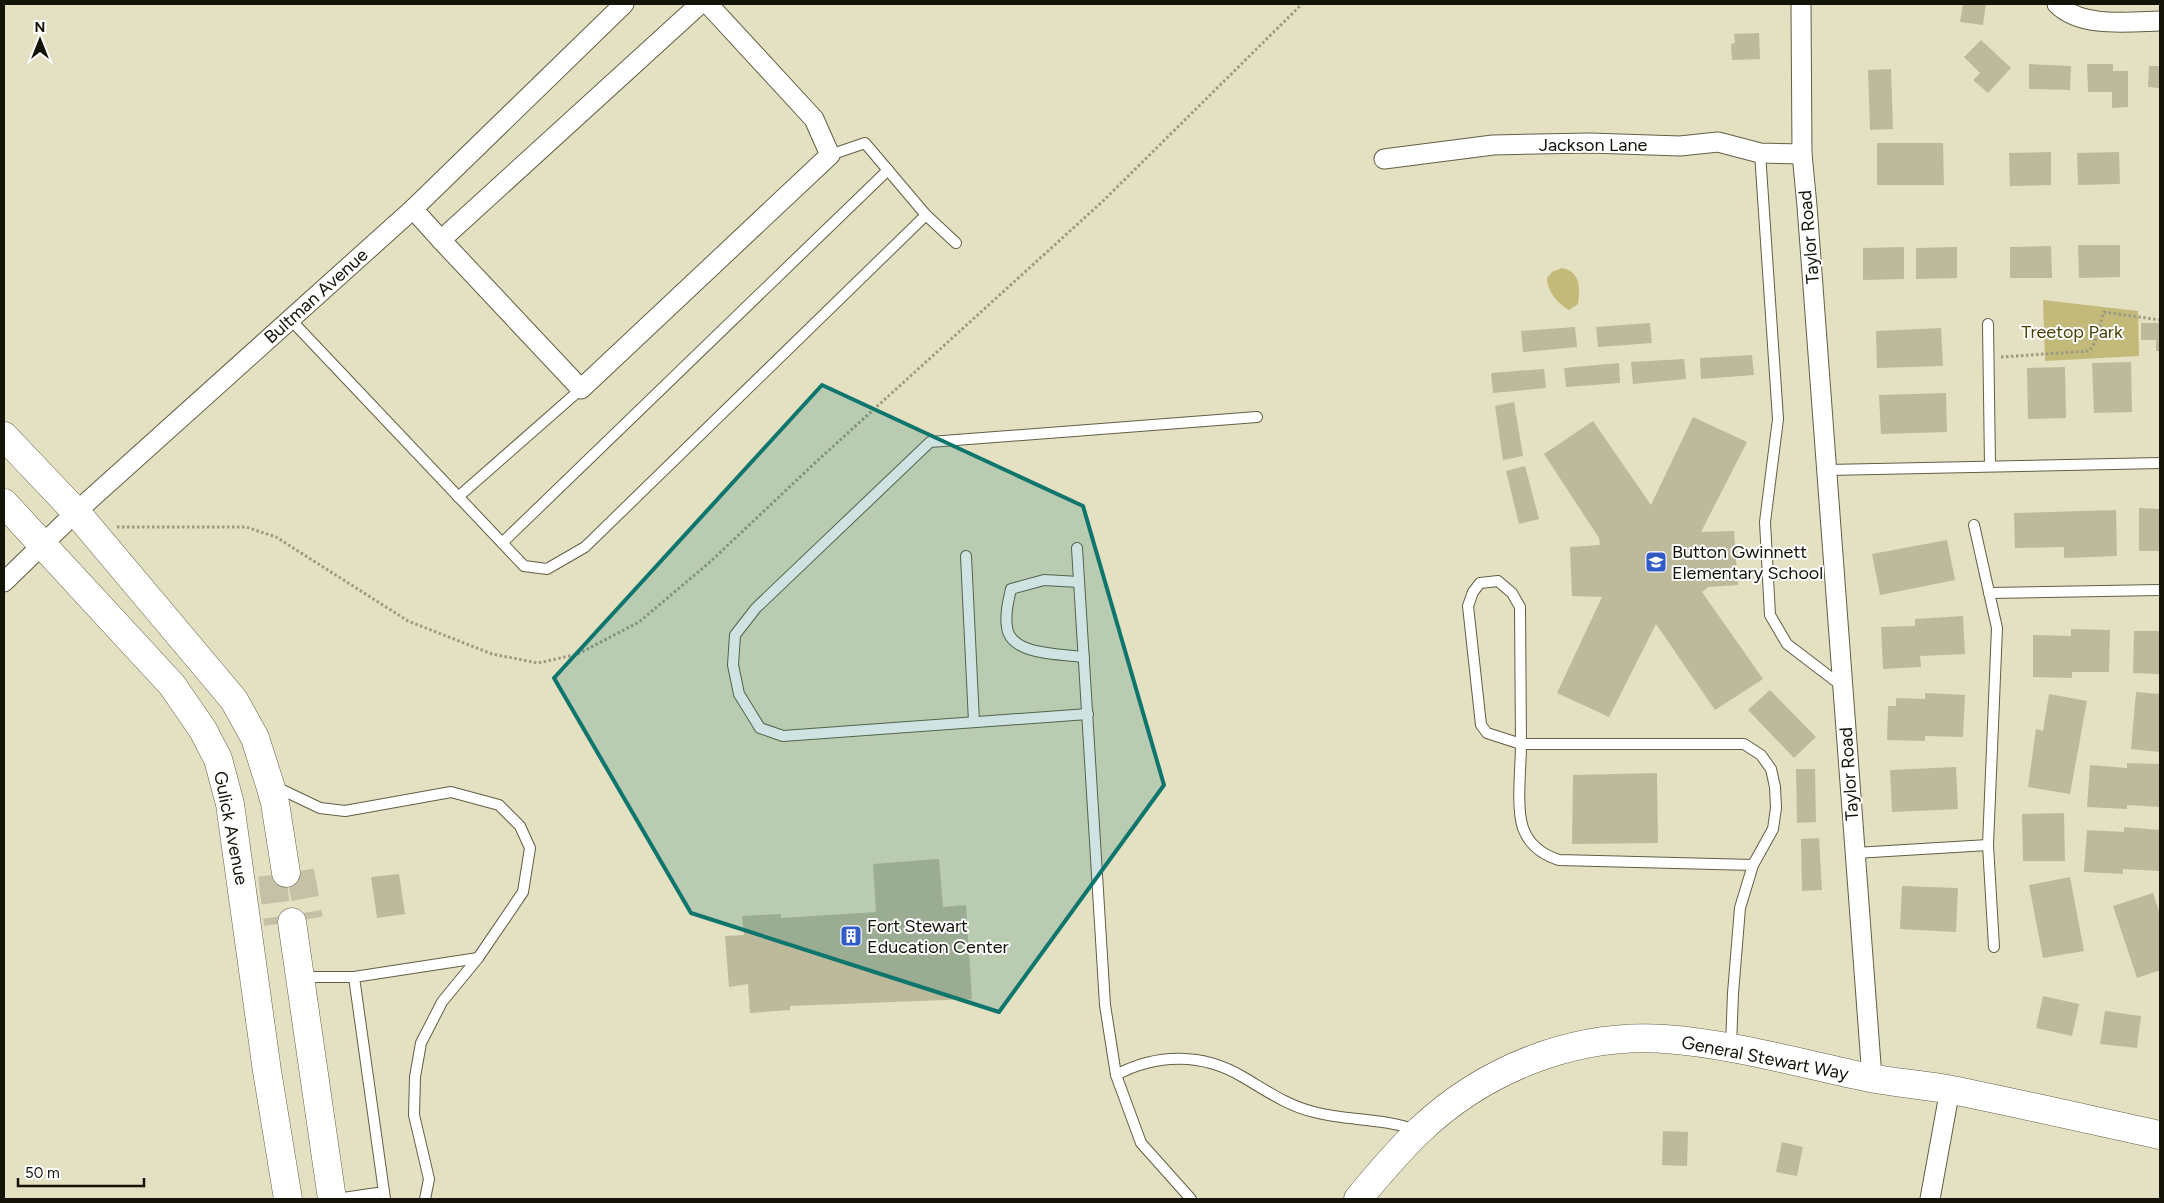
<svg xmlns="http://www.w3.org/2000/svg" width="2164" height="1203" font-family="Figtree,sans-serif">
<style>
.green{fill:#c3ba7a}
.building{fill:#bdba9c}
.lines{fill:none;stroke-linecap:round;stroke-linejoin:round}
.primary-tunnel{stroke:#c5c1a6;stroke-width:28;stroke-dasharray:28 14;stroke-linecap:butt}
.service-casing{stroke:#625f44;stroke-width:12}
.minor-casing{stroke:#625f44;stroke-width:21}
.primary-casing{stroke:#625f44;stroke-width:29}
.path{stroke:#9d9a82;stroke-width:3;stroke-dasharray:2.5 2.5;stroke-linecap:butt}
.service{stroke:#fff;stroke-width:10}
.minor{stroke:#fff;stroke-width:19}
.primary{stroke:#fff;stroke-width:28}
.marked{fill:#0f766e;fill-opacity:0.2;stroke:#0f766e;stroke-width:4;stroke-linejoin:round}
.labels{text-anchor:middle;stroke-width:4;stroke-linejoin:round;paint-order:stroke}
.street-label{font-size:18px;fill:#141308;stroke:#fff}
.park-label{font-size:18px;fill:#4c4407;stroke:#fff}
.poi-label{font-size:18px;fill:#141308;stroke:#fff;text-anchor:start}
</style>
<rect width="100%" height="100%" fill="#e4e0c2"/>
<g class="green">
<path d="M1562,268C1581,272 1580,288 1578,304L1569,310C1558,304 1547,291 1547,278L1552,272Z"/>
<polygon points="2043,300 2138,311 2139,356 2045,361"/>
</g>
<g class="building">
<polygon points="1963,4 1986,4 1983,25 1960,22"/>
<polygon points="1759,33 1760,59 1732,60 1731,44 1735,43 1734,34"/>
<polygon points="1981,40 2011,68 1988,93 1973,80 1980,73 1964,57"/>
<polygon points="2029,64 2071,66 2070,90 2029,89"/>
<polygon points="2087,64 2113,64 2113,71 2128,71 2128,107 2112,108 2112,92 2088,92"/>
<polygon points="2149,66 2160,66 2160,88 2148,87"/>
<polygon points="1891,69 1893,129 1870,130 1868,70"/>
<polygon points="1877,143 1943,143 1944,185 1877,185"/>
<polygon points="2051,152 2051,185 2010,186 2009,153"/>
<polygon points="2119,152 2120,184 2078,185 2077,153"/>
<polygon points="2078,245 2120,245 2120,277 2079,278"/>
<polygon points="2051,246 2052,278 2010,278 2010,247"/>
<polygon points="1904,247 1904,279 1863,280 1863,248"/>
<polygon points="1957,247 1957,278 1916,279 1916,248"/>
<polygon points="1650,323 1652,343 1598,347 1596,327"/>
<polygon points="2141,323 2160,323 2160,351 2156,351 2156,340 2141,340"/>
<polygon points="1575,327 1577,347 1523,352 1521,331"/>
<polygon points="1941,328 1943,366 1877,368 1876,331"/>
<polygon points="1752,355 1754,375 1701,379 1700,358"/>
<polygon points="1684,359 1686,379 1633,384 1631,362"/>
<polygon points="2131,362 2132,412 2094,413 2092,363"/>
<polygon points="1619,363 1620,383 1566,387 1564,368"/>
<polygon points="2065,367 2066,418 2028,419 2027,368"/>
<polygon points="1544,369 1546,388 1493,393 1491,373"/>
<polygon points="1946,393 1947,432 1881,434 1879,395"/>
<polygon points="1514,402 1523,456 1503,460 1495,406"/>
<polygon points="1693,417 1747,442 1701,532 1734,531 1738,585 1708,587 1702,592 1763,679 1715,710 1656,624 1609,717 1557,693 1602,597 1572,596 1570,547 1600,545 1599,538 1544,454 1593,421 1651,505"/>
<polygon points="1525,466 1539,519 1519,524 1506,471"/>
<polygon points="2139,508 2160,509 2160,551 2139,551"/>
<polygon points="2116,510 2117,556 2064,558 2064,547 2015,548 2014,513"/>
<polygon points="1947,540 1955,580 1880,595 1872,554"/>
<polygon points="1963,616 1965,654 1920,656 1921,667 1883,669 1881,627 1915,626 1915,619"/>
<polygon points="2071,629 2110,630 2109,672 2072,672 2072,678 2033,677 2033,635 2071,636"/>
<polygon points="2134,631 2160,631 2160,674 2133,673"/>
<polygon points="1770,690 1816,737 1794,758 1748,710"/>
<polygon points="2136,692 2160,694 2160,752 2131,749"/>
<polygon points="1925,693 1965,695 1963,737 1925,736 1925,741 1887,740 1888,706 1896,706 1896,698 1925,699"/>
<polygon points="2049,694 2087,701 2070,794 2028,787 2036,729 2043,731"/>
<polygon points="2127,763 2160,764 2160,807 2127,805 2127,809 2087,807 2090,765 2127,768"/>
<polygon points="1956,767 1958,809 1892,812 1890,770"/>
<polygon points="1796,769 1815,769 1816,822 1797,823"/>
<polygon points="1657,773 1658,843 1572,844 1573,775"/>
<polygon points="2064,813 2065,861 2023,861 2022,814"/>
<polygon points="2124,827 2160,830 2160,871 2123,869 2123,874 2084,872 2087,830 2124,832"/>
<polygon points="1819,838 1822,890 1802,891 1801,839"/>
<polygon points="939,859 943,907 966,905 972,999 790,1006 790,1010 750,1013 748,984 729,987 725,936 744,935 742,916 781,914 781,918 876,912 873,864"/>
<polygon points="399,874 405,914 377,918 371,877"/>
<polygon points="2070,877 2084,951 2043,958 2029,885"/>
<polygon points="1902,886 1958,888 1956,932 1900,929"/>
<polygon points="2153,893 2160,914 2160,970 2137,978 2113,906"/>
<polygon points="2043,996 2079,1004 2072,1036 2036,1028"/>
<polygon points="2105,1011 2141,1016 2137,1048 2100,1044"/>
<polygon points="1663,1131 1688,1132 1687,1166 1662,1165"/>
<polygon points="1782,1142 1803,1147 1797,1176 1776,1172"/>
</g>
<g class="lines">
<g class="primary-tunnel">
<polyline points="300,871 309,919"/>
<polyline points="272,875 278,924"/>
</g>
<g class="service-casing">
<g id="service">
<polyline points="1760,153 1778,419 1765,522 1770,615 1787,644 1842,686"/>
<polyline points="830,155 865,143 926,215 956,243"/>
<polyline points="290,319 524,566 547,569 585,547 926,215"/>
<polyline points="1988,324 1990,465"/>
<polyline points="1827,470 2160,463"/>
<polyline points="458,497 581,389"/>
<polyline points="1974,525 1997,628 1988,845 1994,947"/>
<polyline points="502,543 888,170"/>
<polyline points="1077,548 1105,1005 1116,1075 1141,1143 1191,1199"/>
<polyline points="966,556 974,722"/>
<path d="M1079,582L1044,580L1011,589C1008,602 1005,615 1007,627C1010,656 1063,654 1084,657"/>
<polyline points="1989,593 2160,590"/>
<polyline points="1088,714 783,736 760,728 739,694 733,665 735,635 756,608 930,442 1257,417"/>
<polyline points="276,787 320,808 345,811 451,792 499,805 520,826 530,848 523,892 478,958 442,1002 421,1043 415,1077 414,1115 429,1179 425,1199"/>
<polyline points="1855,853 1988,845"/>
<polyline points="300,977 354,977"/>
<path d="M1731,1046L1733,993L1740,908L1753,865L1773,829L1776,808L1775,787L1771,769L1761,755L1744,744H1521L1487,733L1481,725L1468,606L1473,592L1480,583L1498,581L1512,593L1520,607C1520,653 1521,699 1521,745C1521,767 1516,808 1523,828C1529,845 1543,855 1559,860L1753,865"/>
<path d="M1116,1075C1157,1053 1203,1053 1243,1077C1267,1091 1288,1106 1314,1112C1348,1121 1383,1118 1416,1130"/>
<polyline points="336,1199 384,1192"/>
<polyline points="385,1199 354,977 478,958"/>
</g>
</g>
<g class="minor-casing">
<g id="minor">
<polyline points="1801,4 1802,154 1807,206 1872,1078"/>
<path d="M2057,4C2081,28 2128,22 2160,21"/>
<polyline points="1384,159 1493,145 1590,143 1680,146 1718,142 1760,153 1802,154"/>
<polyline points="413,209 441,240 700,4"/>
<polyline points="441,240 581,389 830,155 814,119 708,4"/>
<polyline points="4,582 76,512 413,209 624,4"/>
<polyline points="1930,1199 1950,1089"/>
</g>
</g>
<g class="primary-casing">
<g id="primary">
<polyline points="4,436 76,512 234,700 255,738 270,785 275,803 286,873"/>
<polyline points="4,503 172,685 203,730 218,759 230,804 267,1071 288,1199"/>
<polyline points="292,922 332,1199"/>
<path d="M1358,1199C1377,1176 1397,1152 1419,1131C1484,1069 1574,1033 1665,1039C1734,1044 1802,1064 1870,1078C1897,1083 1925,1085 1952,1090C2021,1104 2091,1120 2160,1135"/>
</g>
</g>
<g class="path">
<polyline points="2001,357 2089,351 2094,344 2104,312 2160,320"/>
<polyline points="117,527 246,527 276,537 408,621 492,654 538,663 578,654 639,622 710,562 817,461 1103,201 1302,4"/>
</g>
<use href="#service" class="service"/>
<use href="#minor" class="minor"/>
<use href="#primary" class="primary"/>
</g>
<path class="marked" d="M822,385L1083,506L1164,785L999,1012L691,913L554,678Z"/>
<defs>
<g id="school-square" transform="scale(1.125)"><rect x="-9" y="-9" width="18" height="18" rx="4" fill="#315ac9" stroke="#fff"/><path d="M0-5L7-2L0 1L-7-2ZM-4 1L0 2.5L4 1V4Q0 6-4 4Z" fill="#fff"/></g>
<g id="building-square" transform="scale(1.125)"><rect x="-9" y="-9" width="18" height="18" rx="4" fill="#315ac9" stroke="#fff"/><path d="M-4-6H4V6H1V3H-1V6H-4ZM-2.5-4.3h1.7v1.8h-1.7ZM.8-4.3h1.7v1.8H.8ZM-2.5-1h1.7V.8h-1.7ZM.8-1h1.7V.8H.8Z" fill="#fff"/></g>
</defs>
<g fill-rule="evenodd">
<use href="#school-square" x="1656" y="562"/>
<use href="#building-square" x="851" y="936"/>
</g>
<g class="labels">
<g class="street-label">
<text x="1593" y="151">Jackson Lane</text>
<text transform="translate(1809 237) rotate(-95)" y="6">Taylor Road</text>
<text transform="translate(316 296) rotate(-42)" y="6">Bultman Avenue</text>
<text transform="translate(1849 774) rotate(-94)" y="6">Taylor Road</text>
<text transform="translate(231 828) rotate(79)" y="6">Gulick Avenue</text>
<text transform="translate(1765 1058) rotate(11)" y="6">General Stewart Way</text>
</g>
<g class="park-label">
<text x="2072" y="338">Treetop Park</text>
</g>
<g class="poi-label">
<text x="1672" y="558">Button Gwinnett<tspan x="1672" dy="21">Elementary School</tspan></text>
<text x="867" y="932">Fort Stewart<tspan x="867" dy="21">Education Center</tspan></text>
</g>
</g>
<rect width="2164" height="1203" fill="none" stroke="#141308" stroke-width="10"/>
<g transform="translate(40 40)" stroke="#ffffff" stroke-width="4" paint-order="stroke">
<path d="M0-4L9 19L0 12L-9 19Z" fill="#141308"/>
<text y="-8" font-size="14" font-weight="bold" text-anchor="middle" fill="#141308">N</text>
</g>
<path d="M18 1178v8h126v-8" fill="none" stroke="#141308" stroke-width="2.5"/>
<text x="25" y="1178" font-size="15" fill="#141308" stroke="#ffffff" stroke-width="4" paint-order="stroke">50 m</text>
</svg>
